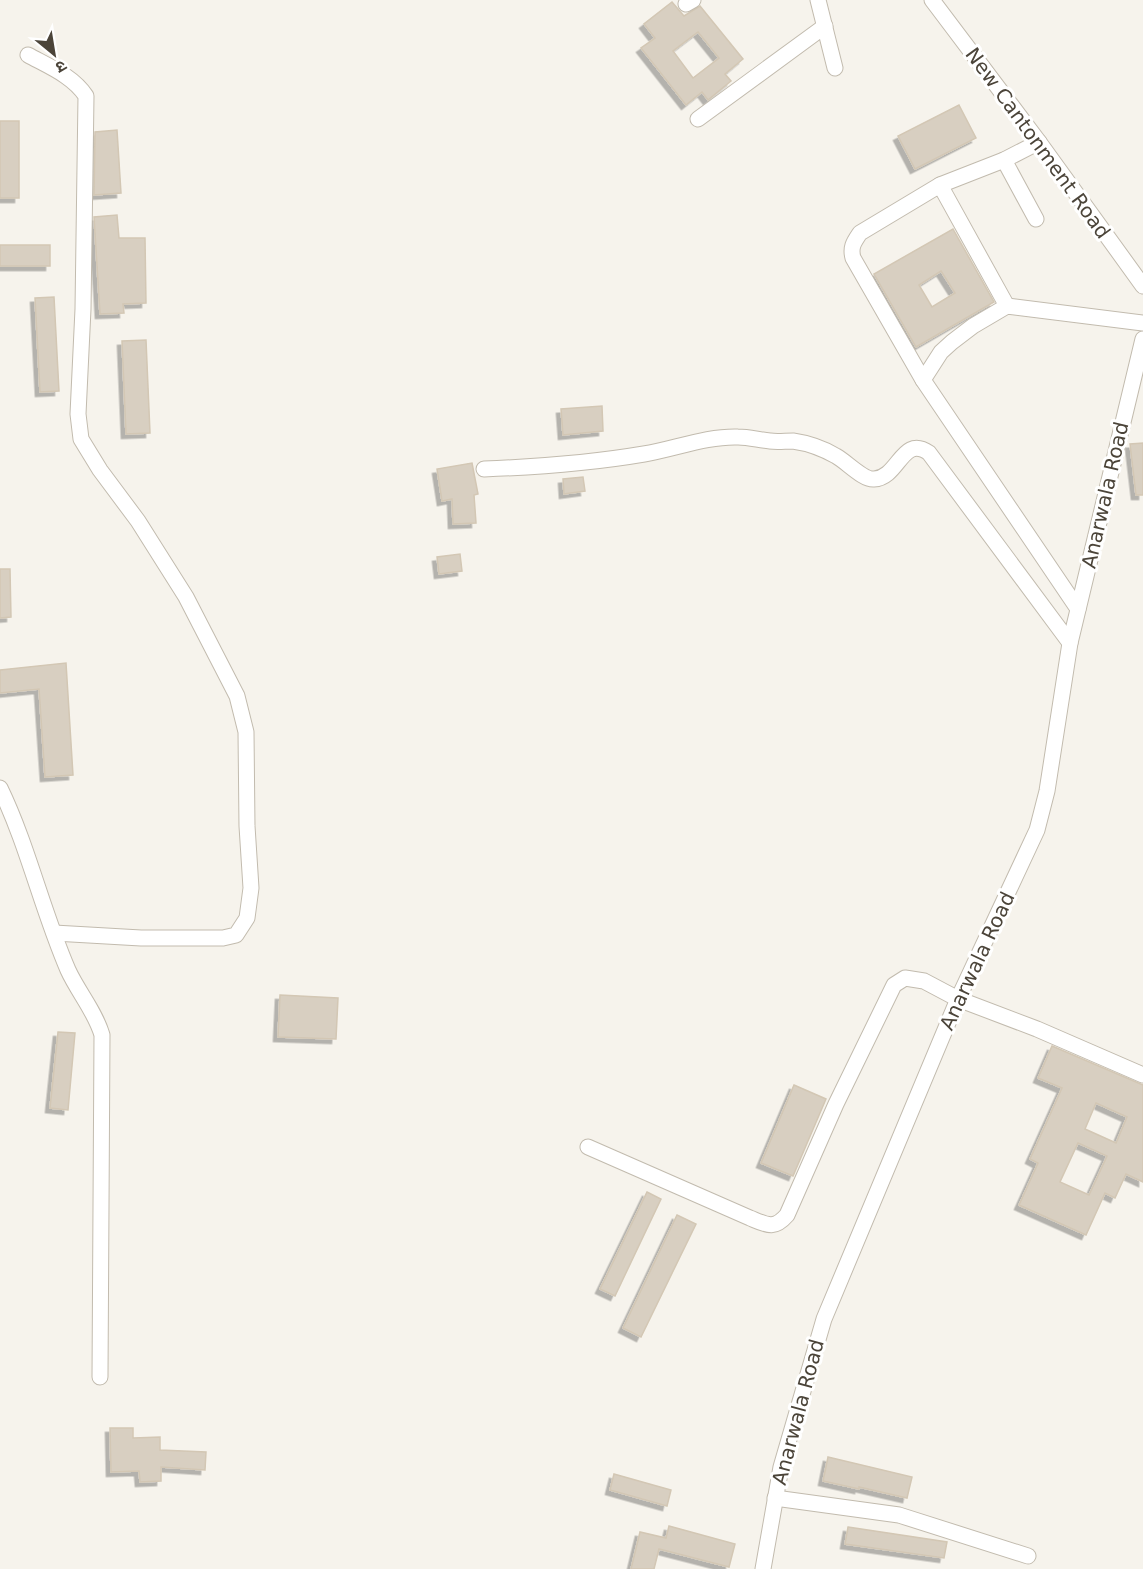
<svg xmlns="http://www.w3.org/2000/svg" width="1143" height="1569" font-family="'DejaVu Sans','Noto Sans Devanagari',sans-serif">
<style>
.building{fill:#d8cfc1;stroke:#d3c7b4;stroke-width:1.5;fill-rule:evenodd;filter:url(#shadow)}
.lines{fill:none;stroke-linecap:round;stroke-linejoin:round}
.minor-casing{stroke:#c2bbae;stroke-width:17}
.minor{stroke:#fff;stroke-width:15}
.labels{text-anchor:middle;stroke-width:6;stroke-linejoin:round;paint-order:stroke}
.street-label{font-size:20px;fill:#4b4439;stroke:#fff}
</style>
<defs>
<filter id="shadow"><feDropShadow dx="-4.5" dy="4.5" stdDeviation="0" flood-color="#0004"/></filter>
</defs>
<rect width="100%" height="100%" fill="#f6f3ec"/>
<g class="building">
<path d="M672,2L684,16L700,6L743,59L725,74L731,81L708,100L702,92L686,105L641,48L655,38L644,24ZM698,32L719,58L693,78L673,51Z"/>
<polygon points="959,105 976,138 915,169 898,136"/>
<rect x="0" y="121" width="19" height="77"/>
<polygon points="117,130 121,193 94,195 95,132"/>
<polygon points="117,215 119,238 145,238 146,303 123,304 124,313 100,314 94,217"/>
<path d="M953,229L994,302L916,347L874,274ZM941,271L955,293L932,307L919,285Z"/>
<rect x="0" y="245" width="50" height="21"/>
<polygon points="54,297 59,391 40,392 35,298"/>
<polygon points="146,340 150,433 126,434 122,341"/>
<polygon points="602,406 603,431 563,435 561,409"/>
<polygon points="1143,443 1143,495 1136,495 1130,444"/>
<polygon points="472,463 478,494 474,495 476,523 453,524 452,499 442,501 437,469"/>
<polygon points="583,477 585,491 564,494 563,479"/>
<polygon points="460,554 462,571 439,574 437,557"/>
<polygon points="0,569 10,569 11,617 0,618"/>
<polygon points="66,663 73,775 45,777 39,689 0,693 0,670"/>
<polygon points="280,995 338,998 336,1039 278,1037"/>
<polygon points="58,1032 75,1033 68,1110 50,1108"/>
<path d="M1052,1046L1143,1085V1182L1126,1174L1115,1198L1105,1193L1086,1235L1019,1205L1038,1163L1030,1159L1062,1088L1038,1078ZM1096,1103L1127,1117L1116,1143L1085,1129ZM1078,1143L1107,1156L1089,1195L1060,1182Z"/>
<polygon points="794,1085 826,1099 793,1176 761,1163"/>
<polygon points="647,1192 661,1199 615,1296 600,1289"/>
<polygon points="677,1215 696,1224 641,1337 623,1328"/>
<polygon points="110,1428 133,1428 133,1438 160,1437 160,1450 206,1452 205,1470 161,1467 161,1481 140,1482 139,1471 111,1472"/>
<polygon points="828,1457 912,1477 907,1498 859,1487 859,1489 823,1481"/>
<polygon points="614,1474 671,1490 667,1506 610,1490"/>
<polygon points="669,1526 735,1544 729,1567 659,1549 654,1569 631,1569 640,1532 666,1538"/>
<polygon points="848,1527 947,1542 944,1558 845,1544"/>
</g>
<g class="lines">
<g class="minor-casing">
<g id="minor">
<polyline points="818,0 835,68"/>
<polyline points="932,0 1039,142 1143,286"/>
<polyline points="686,4 693,0"/>
<path d="M28,55C48,66 73,76 86,96L83,309L78,414L81,439L100,470L138,521L186,597L237,696L246,732L247,826L251,888L247,918L236,935L223,938H141L54,933"/>
<polyline points="698,119 825,26"/>
<polyline points="1004,160 1036,219"/>
<polyline points="940,185 1004,160 1039,142"/>
<path d="M1007,306L940,185L860,233C854,242 850,247 853,258L923,380L1078,609"/>
<polyline points="923,380 941,352 952,342 973,326 1007,306 1143,323"/>
<path d="M484,469C538,467 591,463 644,454C675,449 706,436 738,437C749,437 759,440 770,441C777,442 785,441 793,441C807,443 824,449 836,456C847,462 863,480 874,479C899,478 902,434 929,453L1070,643"/>
<path d="M0,788C28,846 42,910 68,970C78,992 95,1011 102,1035L100,1377"/>
<path d="M588,1147L750,1218C767,1225 774,1230 787,1215L836,1104L894,985L905,978L924,981L958,999L1037,1029L1143,1075"/>
<polyline points="775,1498 899,1515 1028,1556"/>
<polyline points="763,1569 781,1467 824,1319 958,999 1037,830 1047,791 1070,643 1143,339"/>
</g>
</g>
<use href="#minor" class="minor"/>
</g>
<g class="labels">
<g class="street-label">
<text transform="translate(1038 143) rotate(54)" y="7">New Cantonment Road</text>
<text transform="translate(1105 495) rotate(-77)" y="7">Anarwala Road</text>
<text transform="translate(977 961) rotate(-65)" y="7">Anarwala Road</text>
<text transform="translate(798 1412) rotate(-75)" y="7">Anarwala Road</text>
</g>
</g>
<g transform="translate(54 54) rotate(150)" stroke="#ffffff" stroke-width="4.5" paint-order="stroke">
<path d="M0-4.5L10 22L0 15L-10 22Z" fill="#4b4439"/>
<text y="-9" font-size="16" font-weight="bold" text-anchor="middle" fill="#4b4439">उ</text>
</g>
</svg>
